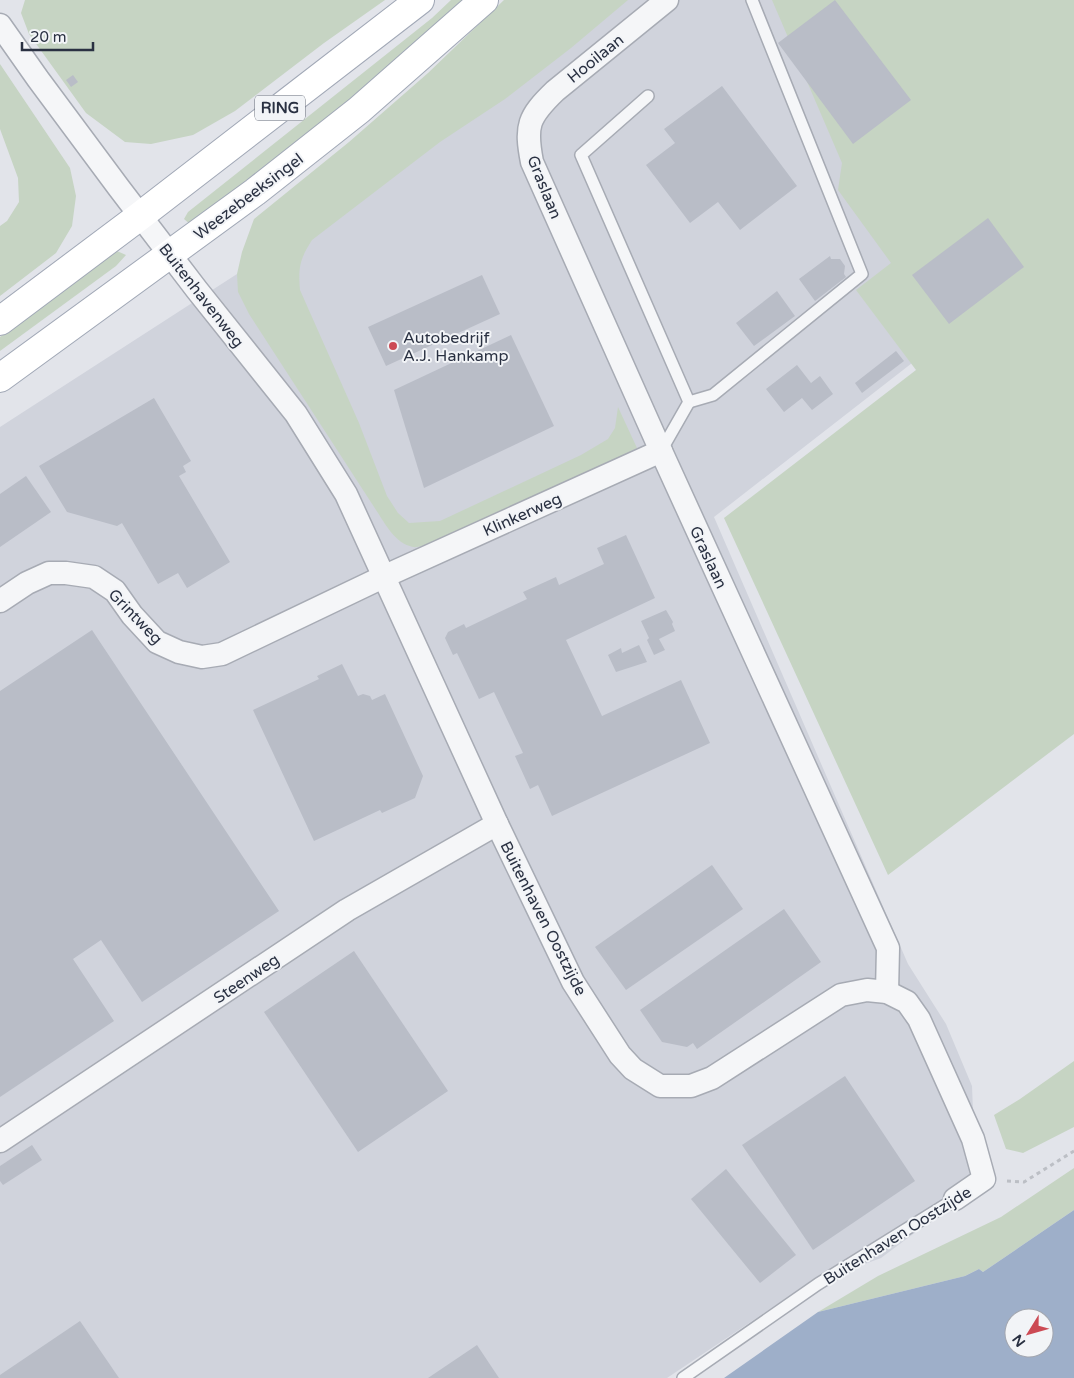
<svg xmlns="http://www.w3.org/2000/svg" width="1074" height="1378" font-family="'Varela Round',sans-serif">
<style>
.built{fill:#d0d3dc}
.green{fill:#c6d4c3}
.water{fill:#9eafc9;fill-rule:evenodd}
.building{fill:#b9bdc7}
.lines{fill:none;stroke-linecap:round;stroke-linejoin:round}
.service-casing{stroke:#a7abb4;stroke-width:14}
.minor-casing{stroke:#a7abb4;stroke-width:25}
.primary-casing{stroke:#a1a8b6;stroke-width:30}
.path{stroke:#bcbfc5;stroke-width:3;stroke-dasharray:4 4;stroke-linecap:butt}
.service{stroke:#f5f6f8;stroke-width:11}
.minor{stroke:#f5f6f8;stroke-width:22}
.primary{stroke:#fff;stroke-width:28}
.poi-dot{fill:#cc4a54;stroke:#f2f4f7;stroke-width:2}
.labels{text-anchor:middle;stroke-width:4;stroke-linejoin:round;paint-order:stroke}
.shield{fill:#f2f4f7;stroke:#666c78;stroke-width:1}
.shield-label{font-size:15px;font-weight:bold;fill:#2a3142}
.street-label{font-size:16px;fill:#2a3142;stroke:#f2f4f7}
.poi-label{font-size:16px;fill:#2a3142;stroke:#f2f4f7;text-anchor:start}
</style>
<rect width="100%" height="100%" fill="#e2e4ea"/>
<polygon class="built" points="619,0 838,0 1002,293 714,517 908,964 946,1024 972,1086 976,1187 881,1258 803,1287 667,1378 0,1378 0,427 237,274"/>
<g class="green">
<polygon points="25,0 385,0 324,43 235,111 193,135 151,144 125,142 86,113 29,34 21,13"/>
<polygon points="451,0 464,0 323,125 191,225 184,219 188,212 432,18"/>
<path d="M504,0H628L571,48L505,99L440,142L312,240C300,259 298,267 300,290L359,423L387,496L398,513L409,523L440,521L581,455L608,439L615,428L618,407L637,448C607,463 432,551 413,547C395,543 386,525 376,510L249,314L238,292L237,274L242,252L254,219L349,142L428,73Z"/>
<polygon points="772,0 1074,0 1074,734 888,875 724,518 916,370 856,290 891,263 838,190 842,163"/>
<polygon points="0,64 70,168 76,196 72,226 56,253 0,296 0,226 7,221 19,202 18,178 0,129"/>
<polygon points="117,251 126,255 116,266 0,351 0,337"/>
<polygon points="1074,1061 1074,1127 1023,1153 1006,1149 994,1115 1020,1099"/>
<polygon points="1074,1168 1074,1210 983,1272 979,1269 965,1276 818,1312 878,1276 1001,1217"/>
</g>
<path class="water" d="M1074,1210V1378H724L818,1312L965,1276L979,1269L983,1272ZM1014,1318H1044V1348H1014Z"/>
<g class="building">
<polygon points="835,0 911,100 853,144 778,43"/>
<polygon points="73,75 78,82 71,87 66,80"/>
<polygon points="722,86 797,186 740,230 718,202 690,223 646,165 675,143 664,129"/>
<polygon points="988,218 1024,267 949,324 912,275"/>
<polygon points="830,256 831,259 840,259 845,266 844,274 846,277 815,301 799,279"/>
<polygon points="482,275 500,314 386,366 368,327"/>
<polygon points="777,291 795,316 754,346 736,323"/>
<polygon points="511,335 554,426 424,488 394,390"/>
<polygon points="896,351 904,361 862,393 855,383"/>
<polygon points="797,365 811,383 820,376 833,394 812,410 802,398 784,412 766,389"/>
<polygon points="154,398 191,461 183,466 186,472 179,476 230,562 187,588 178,573 158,584 122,523 117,526 67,512 39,466"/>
<polygon points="26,476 51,512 0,547 0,494"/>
<polygon points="626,535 655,598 566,640 602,716 681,680 710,743 552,816 538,785 530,789 515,756 523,753 494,692 479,699 457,653 453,655 445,638 448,632 464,624 466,628 527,599 523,592 556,577 559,585 604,564 597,548"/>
<polygon points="666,610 673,622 672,624 675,631 659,639 665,650 654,655 647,640 649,638 641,621"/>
<polygon points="92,630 279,911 142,1002 101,940 73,959 114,1021 0,1097 0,691"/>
<polygon points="639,645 647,662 616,672 608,655 621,648 622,653"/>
<polygon points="342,664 358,696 363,694 370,696 372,700 385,694 423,776 415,798 382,813 380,810 314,841 253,710 319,679 317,676"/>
<polygon points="712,865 743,909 626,990 595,947"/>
<polygon points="784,909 821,962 697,1049 693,1043 687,1047 662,1042 640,1010"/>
<polygon points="354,951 448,1091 358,1152 264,1012"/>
<polygon points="845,1076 915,1181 813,1250 742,1145"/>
<polygon points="32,1145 42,1160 3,1185 0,1181 0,1166"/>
<polygon points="726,1169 796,1255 760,1283 691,1199"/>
<polygon points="80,1321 119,1378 0,1378 0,1375"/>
<polygon points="477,1345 499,1378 428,1378"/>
</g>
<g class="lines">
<g class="service-casing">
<g id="service">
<polyline points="648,96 581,155 689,402 661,451"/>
<polyline points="689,402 713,395 862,274 752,0"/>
<polyline points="683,1378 818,1284 955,1199"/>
</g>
</g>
<g class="minor-casing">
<g id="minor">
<path d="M667,0L555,91C528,117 525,126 532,162L661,451L888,948L887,992"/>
<polyline points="0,25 38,79 119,188 197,290 296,414 346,494 497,824 573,982 620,1055 633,1069 660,1086 691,1086 712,1078 841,995 867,990 887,992 907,1002 919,1019 973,1139 984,1179 955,1199"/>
<polyline points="0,601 27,583 49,573 66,573 94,577 115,591 132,615 157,642 179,652 202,657 222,654 383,577 661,451"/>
<polyline points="0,1141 347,910 497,824"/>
</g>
</g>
<g class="primary-casing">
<g id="primary">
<polyline points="0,321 140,216 420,0"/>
<polyline points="0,378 255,192 359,110 484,0"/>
</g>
</g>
<polyline class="path" points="1007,1181 1024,1182 1074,1151"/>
<use href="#service" class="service"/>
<use href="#minor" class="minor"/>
<use href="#primary" class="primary"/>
</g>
<circle class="poi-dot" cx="393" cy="346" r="5"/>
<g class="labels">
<rect class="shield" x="255" y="95.5" width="50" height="25" rx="4"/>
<g class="shield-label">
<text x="280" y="113">RING</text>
</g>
<g class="street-label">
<text transform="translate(595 58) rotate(-39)" y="6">Hooilaan</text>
<text transform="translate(545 187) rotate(68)" y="6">Graslaan</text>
<text transform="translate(248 196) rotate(-37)" y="6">Weezebeeksingel</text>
<text transform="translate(202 295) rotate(52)" y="6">Buitenhavenweg</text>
<text transform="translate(522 514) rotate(-24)" y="6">Klinkerweg</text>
<text transform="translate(709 557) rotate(65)" y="6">Graslaan</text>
<text transform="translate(136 616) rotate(46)" y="6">Grintweg</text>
<text transform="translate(544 918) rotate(63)" y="6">Buitenhaven Oostzijde</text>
<text transform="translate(246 978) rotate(-34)" y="6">Steenweg</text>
<text transform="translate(897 1235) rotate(-32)" y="6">Buitenhaven Oostzijde</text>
</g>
<g class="poi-label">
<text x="403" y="343">Autobedrijf<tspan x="403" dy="18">A.J. Hankamp</tspan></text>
</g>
</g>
<g transform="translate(1029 1333) rotate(233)"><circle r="24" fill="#f2f4f7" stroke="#a2a6af"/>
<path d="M0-4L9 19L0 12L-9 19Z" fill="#cc4a54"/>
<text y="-8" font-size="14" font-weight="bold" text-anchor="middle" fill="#2a3142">N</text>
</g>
<path d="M22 42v8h71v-8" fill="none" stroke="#2a3142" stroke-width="2.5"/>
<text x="30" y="42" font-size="15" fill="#2a3142" stroke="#f2f4f7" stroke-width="4" paint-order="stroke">20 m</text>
</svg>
